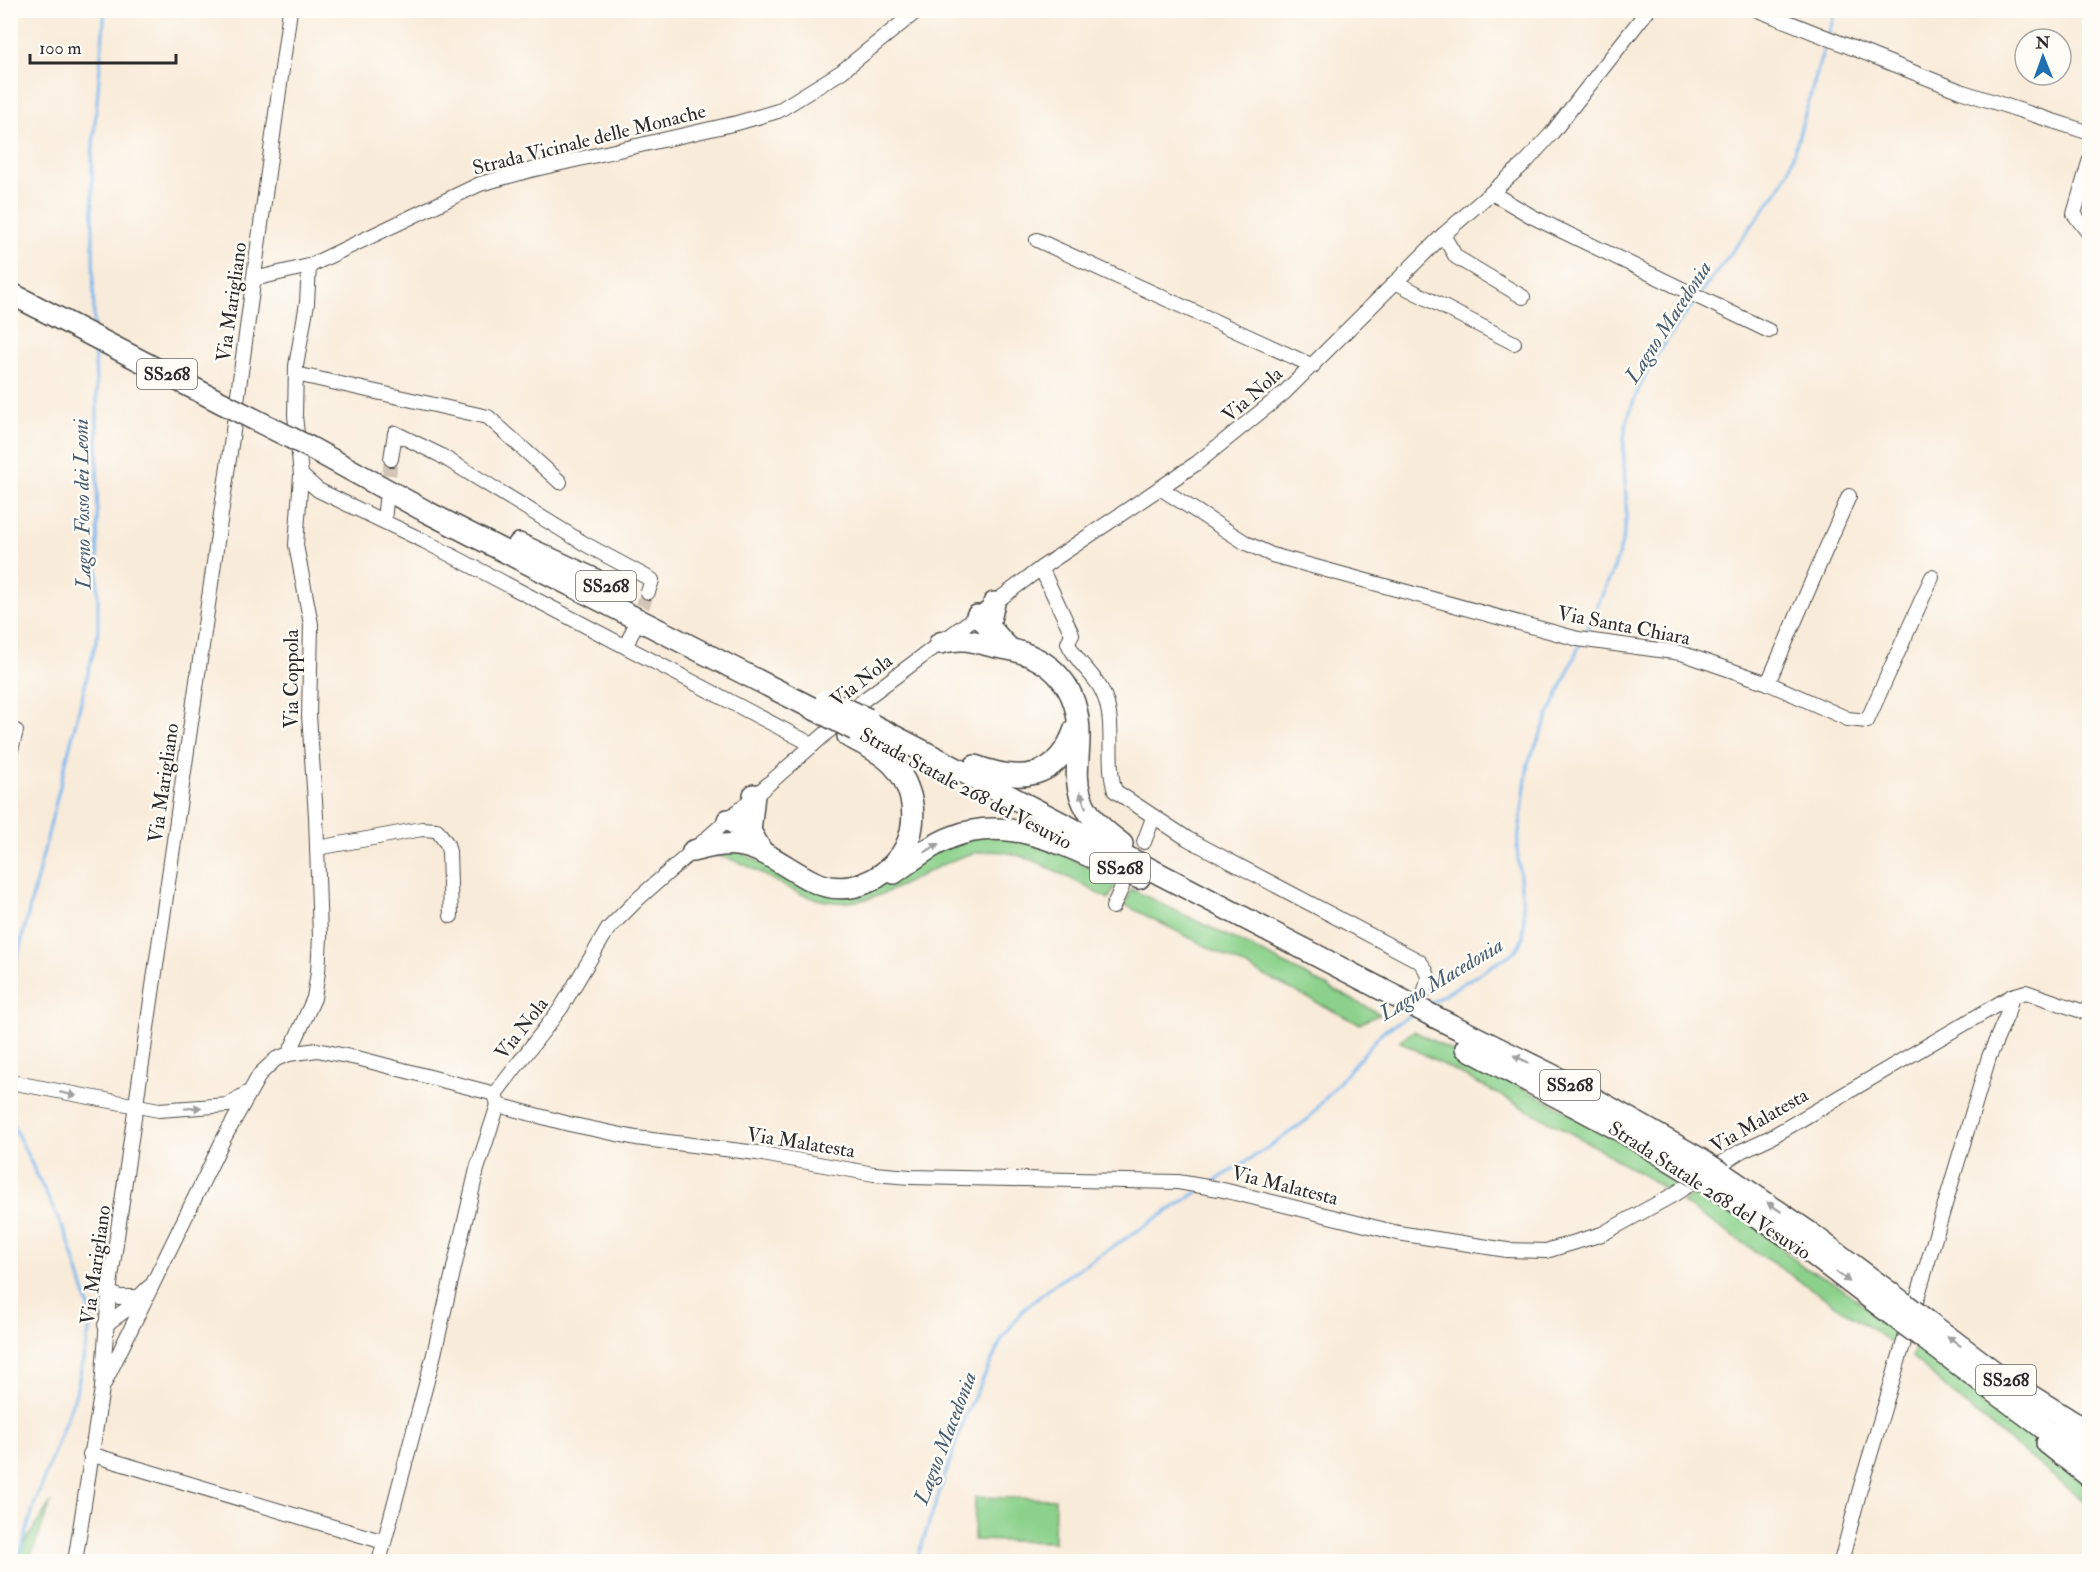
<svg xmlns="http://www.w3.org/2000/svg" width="2100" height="1572" font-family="'IM FELL Double Pica',serif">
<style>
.green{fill:#8bd18b;stroke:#5b7e5b;stroke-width:1.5}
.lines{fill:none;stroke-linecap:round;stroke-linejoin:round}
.stream{stroke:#7ab8ed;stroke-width:3}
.minor-tunnel{stroke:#d0c5b6;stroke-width:14;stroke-dasharray:14 7;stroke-linecap:butt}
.minor-casing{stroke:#4a4845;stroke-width:16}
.highway-casing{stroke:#4a4845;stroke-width:24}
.minor{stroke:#fff;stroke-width:14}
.highway{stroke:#fff;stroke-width:21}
.highway-bridge-casing{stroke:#4a4845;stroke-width:24;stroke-linecap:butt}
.highway-bridge{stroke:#fff;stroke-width:21}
.oneway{fill:#a0a0a0}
.labels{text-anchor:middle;stroke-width:5;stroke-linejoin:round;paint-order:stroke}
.shield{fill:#fdfcf7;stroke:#6a6a68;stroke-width:1.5}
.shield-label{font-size:18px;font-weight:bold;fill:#2b2b2b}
.street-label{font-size:20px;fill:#2b2b2b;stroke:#fdfcf7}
.water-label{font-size:21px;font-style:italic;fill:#475c6f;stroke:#fdfcf7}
</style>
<rect width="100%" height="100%" fill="#fdfcf7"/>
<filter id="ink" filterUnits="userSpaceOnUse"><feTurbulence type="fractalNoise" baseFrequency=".0167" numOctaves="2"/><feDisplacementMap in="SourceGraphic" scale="12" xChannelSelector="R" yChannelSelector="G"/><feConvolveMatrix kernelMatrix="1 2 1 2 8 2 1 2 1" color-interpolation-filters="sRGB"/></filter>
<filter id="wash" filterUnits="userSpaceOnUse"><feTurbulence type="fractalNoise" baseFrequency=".008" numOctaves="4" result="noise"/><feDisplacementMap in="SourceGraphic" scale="24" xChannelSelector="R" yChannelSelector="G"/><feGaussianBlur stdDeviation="1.35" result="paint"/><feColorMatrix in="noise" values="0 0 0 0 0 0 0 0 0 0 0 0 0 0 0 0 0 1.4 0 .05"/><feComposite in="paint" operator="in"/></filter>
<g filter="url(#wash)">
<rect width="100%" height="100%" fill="#f9ebd9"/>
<g class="green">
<path d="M994,833L1056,850L1116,882L1109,899C1077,883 1044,861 1009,853C947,840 900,906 837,902C786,900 757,859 710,855L740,852L824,894L943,846Z"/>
<polygon points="1131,889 1267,955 1380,1014 1359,1024 1125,905"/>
<polygon points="1414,1031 1557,1106 1688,1181 1671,1192 1589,1143 1399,1041"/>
<polygon points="1701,1190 1756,1227 1805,1268 1832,1281 1897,1331 1894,1344 1683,1203"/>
<polygon points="1916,1345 2089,1484 2089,1505 1964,1404 1912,1357"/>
<polygon points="975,1497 1055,1499 1054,1542 974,1540"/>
<polygon points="51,1502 29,1561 13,1561"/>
</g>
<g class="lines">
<g class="stream">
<polyline points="1828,35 1836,10"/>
<polyline points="1700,294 1777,192 1789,170 1826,41"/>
<polyline points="94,327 92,157 105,10"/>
<path d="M1584,635C1598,601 1619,566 1625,529C1630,497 1620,464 1625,432C1633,385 1667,337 1696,300"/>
<polyline points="10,987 98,633 97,399 94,346"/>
<polyline points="1429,1004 1516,951 1523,937 1524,914 1517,849 1528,763 1580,644"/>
<polyline points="10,1119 68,1239 92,1317 76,1393 35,1502 18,1562"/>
<polyline points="1212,1183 1272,1145 1307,1120 1382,1032 1411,1015"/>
<polyline points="916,1562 965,1416 1002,1339 1022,1311 1052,1286 1199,1191"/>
</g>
</g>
</g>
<g filter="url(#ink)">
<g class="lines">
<g class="minor-tunnel">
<polyline points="387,496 391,459"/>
<polyline points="635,626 648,592"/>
</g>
<g class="minor-casing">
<g id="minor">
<polyline points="1758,10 1960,91 2090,133"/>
<polyline points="2090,159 2074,214 2090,235"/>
<polyline points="1492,193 1533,217 1769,331"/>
<polyline points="1443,235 1456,257 1523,297"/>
<polyline points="1037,240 1313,366"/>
<polyline points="254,279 309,266 480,184 531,170 737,123 778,111 841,72 918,10"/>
<polyline points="1395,282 1514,343"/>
<polyline points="296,374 488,417 560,482"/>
<polyline points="391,459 395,433 440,455 585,544 652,580 648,592"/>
<polyline points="301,475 318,490 424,541 813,745"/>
<polyline points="1160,488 1246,543 1272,555 1578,639 1681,653 1768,683 1848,719 1867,721 1932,577"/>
<polyline points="384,521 386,501"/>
<path d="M1041,568L1072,634L1068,643C1076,663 1095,674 1103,693C1117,723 1105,760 1115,791L1188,839L1419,961C1428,971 1430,977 1425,990"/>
<polyline points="626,646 634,628"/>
<polyline points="1768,683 1849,496"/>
<polyline points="10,753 16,731"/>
<polyline points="1144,842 1153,818"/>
<polyline points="317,848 422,829 437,830 447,844 449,852 451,916"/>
<polyline points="1113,907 1122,887"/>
<polyline points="289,1054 314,998 318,972 320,937 316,816 309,715 311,624 296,545 301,475 295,415 296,366 307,303 309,266"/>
<polyline points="10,1082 159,1110 228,1105 247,1093"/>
<polyline points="495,1094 498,1105 569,1124 636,1138 757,1153 874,1174 910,1177 1178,1182 1219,1189 1398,1233 1507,1250 1546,1251 1602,1234 1673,1195 1741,1151 1771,1137 2012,996"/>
<polyline points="109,1292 119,1297 139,1297 149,1287"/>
<polyline points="105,1325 134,1304 139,1297"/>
<polyline points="102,1388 224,1138 260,1074 276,1059 289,1054 317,1050 361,1059 495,1094 561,1008 608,929 639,898 865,699 1041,568 1197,463 1284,393 1443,235 1526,162 1552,133 1648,10"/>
<polyline points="90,1454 384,1542"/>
<polyline points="75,1562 102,1388 109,1292 233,431 290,10"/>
<polyline points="379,1562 434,1354 477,1169 498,1105"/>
<polyline points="1841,1562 1860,1489 1989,1057 2007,1015 2012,996 2026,992 2090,1014"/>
</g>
</g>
<g class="highway-casing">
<g id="highway">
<polyline points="10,293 224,404"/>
<polyline points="311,448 427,512 816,710"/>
<polyline points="519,544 594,579"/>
<path d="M977,616C991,625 997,638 1010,649"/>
<polyline points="989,624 994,603"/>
<path d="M940,643C969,636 974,643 1002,648C1052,656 1080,687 1079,738C1079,758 1074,778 1081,797C1088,818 1105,831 1122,844"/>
<polyline points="865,721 1435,1017 1552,1075 1700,1159"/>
<path d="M975,766C1021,783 1057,780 1075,729"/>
<polyline points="728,820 750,831 762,852"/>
<polyline points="750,831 754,795"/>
<path d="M693,851C707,847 723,843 738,845C766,849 787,869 812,881C845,897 880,883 901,855C914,836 916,810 908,789C898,760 873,749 848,736"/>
<path d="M894,873C913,860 931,845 952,837C1016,811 1081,855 1139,878"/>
<polyline points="1466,1048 1627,1134 1686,1170"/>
<polyline points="1723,1174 1810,1233 1905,1304"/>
<polyline points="1709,1184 1802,1246 1900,1321"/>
<polyline points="1927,1321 2004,1379 2090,1433"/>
<polyline points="1922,1337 2046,1430 2090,1454"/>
<polyline points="2047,1443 2090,1477"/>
</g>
</g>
<use href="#minor" class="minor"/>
<use href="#highway" class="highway"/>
<g class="highway-bridge-casing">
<g id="highway-bridge">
<polyline points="224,404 311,448"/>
<polyline points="826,700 868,719"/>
<polyline points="816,710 855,730"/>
<polyline points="1700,1159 1723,1174"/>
<polyline points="1686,1170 1709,1184"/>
<polyline points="1905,1304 1927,1321"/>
<polyline points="1900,1321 1922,1337"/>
</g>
</g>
<use href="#highway-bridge" class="highway-bridge"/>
</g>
<defs><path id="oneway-solid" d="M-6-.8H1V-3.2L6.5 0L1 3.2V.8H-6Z" transform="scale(1.5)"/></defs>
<g class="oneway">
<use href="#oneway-solid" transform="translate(1083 800) rotate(-110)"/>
<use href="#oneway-solid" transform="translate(932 848) rotate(-31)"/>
<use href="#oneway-solid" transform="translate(1521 1059) rotate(-154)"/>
<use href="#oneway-solid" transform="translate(68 1094) rotate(12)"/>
<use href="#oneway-solid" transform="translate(193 1108) rotate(-4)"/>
<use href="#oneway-solid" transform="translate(1774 1207) rotate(-146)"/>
<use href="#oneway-solid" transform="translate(1843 1277) rotate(37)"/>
<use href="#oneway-solid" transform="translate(1954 1341) rotate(-143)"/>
</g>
</g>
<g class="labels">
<g class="shield">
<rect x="137" y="359" width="60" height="30" rx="4.5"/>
<rect x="576" y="571" width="60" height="30" rx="4.5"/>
<rect x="1090" y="853" width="60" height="30" rx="4.5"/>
<rect x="1540" y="1070" width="60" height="30" rx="4.5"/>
<rect x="1976" y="1365" width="60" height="30" rx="4.5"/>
</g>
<g class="shield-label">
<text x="167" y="380">SS268</text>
<text x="606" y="592">SS268</text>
<text x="1120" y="874">SS268</text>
<text x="1570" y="1091">SS268</text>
<text x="2006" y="1386">SS268</text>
</g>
<g class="street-label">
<text transform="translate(589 139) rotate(-14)" y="7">Strada Vicinale delle Monache</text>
<text transform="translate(231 302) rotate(-82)" y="7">Via Marigliano</text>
<text transform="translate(1252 394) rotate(-41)" y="7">Via Nola</text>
<text transform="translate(1624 625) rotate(11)" y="7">Via Santa Chiara</text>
<text transform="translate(291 679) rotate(-90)" y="7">Via Coppola</text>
<text transform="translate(861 680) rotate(-38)" y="7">Via Nola</text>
<text transform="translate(163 783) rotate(-82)" y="7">Via Marigliano</text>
<text transform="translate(966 788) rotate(28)" y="7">Strada Statale 268 del Vesuvio</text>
<text transform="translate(521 1028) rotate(-52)" y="7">Via Nola</text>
<text transform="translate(1759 1120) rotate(-30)" y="7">Via Malatesta</text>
<text transform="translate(801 1142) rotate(9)" y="7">Via Malatesta</text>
<text transform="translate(1285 1185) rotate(14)" y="7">Via Malatesta</text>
<text transform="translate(1710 1190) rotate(33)" y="7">Strada Statale 268 del Vesuvio</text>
<text transform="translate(95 1265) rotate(-82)" y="7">Via Marigliano</text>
</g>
<g class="water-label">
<text transform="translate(1668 322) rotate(-57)" y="7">Lagno Macedonia</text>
<text transform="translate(82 504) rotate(-91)" y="7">Lagno Fosso dei Leoni</text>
<text transform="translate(1441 979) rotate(-31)" y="7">Lagno Macedonia</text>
<text transform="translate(945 1438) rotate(-69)" y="7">Lagno Macedonia</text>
</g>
</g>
<rect width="2100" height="1572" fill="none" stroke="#fdfcf7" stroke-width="36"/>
<g transform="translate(2043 57) rotate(359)"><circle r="28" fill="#fdfcf7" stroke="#a9a8a5" stroke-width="1.5"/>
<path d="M0-4.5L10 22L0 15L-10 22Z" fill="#1f6fb2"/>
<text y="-9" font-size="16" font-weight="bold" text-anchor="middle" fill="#2b2b2b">N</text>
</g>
<path d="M30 54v9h146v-9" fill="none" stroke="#2b2b2b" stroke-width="3"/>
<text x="39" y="54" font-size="18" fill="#2b2b2b" stroke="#fdfcf7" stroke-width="4.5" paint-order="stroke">100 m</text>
</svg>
